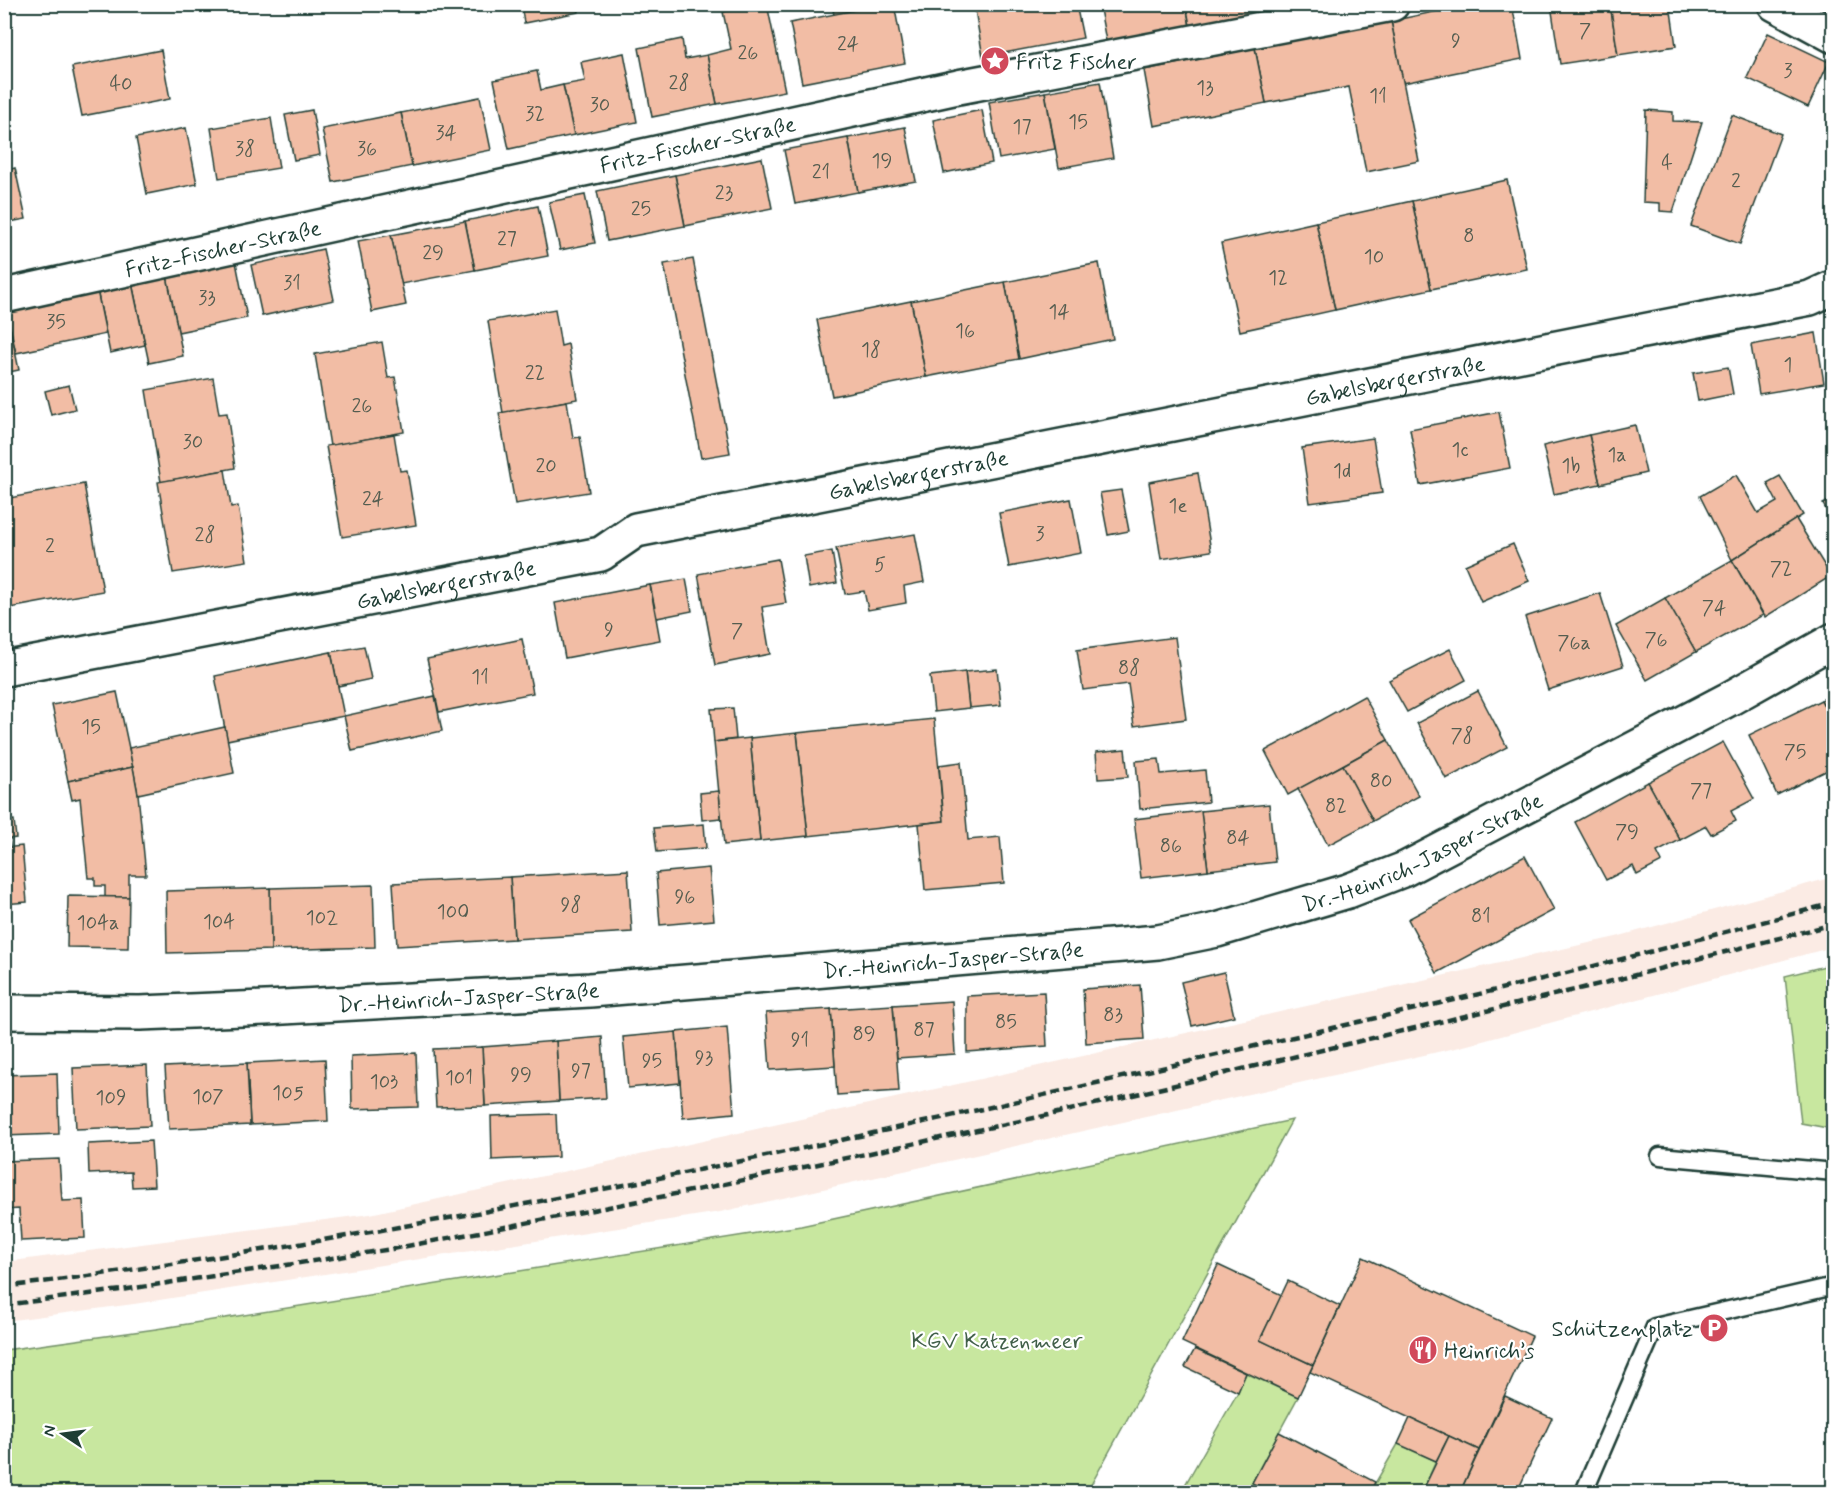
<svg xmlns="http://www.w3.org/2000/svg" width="1838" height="1497" font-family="Mynerve,sans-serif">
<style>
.built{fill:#fbebe4}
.green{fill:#c8e79f;stroke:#74926a;stroke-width:1.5}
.building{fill:#f2bda5;stroke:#1f3d34;stroke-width:1.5}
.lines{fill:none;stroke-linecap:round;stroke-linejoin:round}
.service-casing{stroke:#1f3d34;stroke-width:21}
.minor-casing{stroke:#1f3d34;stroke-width:38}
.tertiary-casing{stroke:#1f3d34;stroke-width:38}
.service{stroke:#fff;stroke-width:16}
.minor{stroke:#fff;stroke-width:33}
.tertiary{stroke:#fff;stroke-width:33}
.rail{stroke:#1f3d34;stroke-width:4.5;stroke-dasharray:9 4.5;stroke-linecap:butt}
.labels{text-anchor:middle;stroke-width:4.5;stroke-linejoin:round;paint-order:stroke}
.number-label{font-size:20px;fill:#545d50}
.poi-label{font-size:22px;fill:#1f3d34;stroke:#fff;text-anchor:start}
.street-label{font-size:22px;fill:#1f3d34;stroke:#fff}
.park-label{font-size:22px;fill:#415f49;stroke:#fff}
</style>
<rect width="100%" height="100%" fill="#fff"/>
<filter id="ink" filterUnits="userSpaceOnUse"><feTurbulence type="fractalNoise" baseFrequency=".0167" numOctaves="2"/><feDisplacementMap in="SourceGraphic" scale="12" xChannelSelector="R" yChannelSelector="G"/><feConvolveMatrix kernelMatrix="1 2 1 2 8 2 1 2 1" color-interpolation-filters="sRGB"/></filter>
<g filter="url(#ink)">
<polygon class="built" points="1833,877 1833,947 1460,1047 720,1212 134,1304 5,1321 5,1262 370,1214 667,1149 1616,937"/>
<g class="green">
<polygon points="1833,964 1834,964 1833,1129 1801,1123 1785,976"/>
<polygon points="1292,1120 1087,1492 5,1492 5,1350 156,1329 801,1226"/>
<polygon points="1246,1373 1298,1397 1252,1482 1271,1492 1181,1492 1238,1392"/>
<polygon points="1398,1444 1436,1461 1422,1492 1370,1492"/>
</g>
<g class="building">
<polygon points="521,4 578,4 579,12 524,23"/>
<polygon points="759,4 767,4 785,91 717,104 707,55 731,49 723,12"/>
<polygon points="832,4 885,4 834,15"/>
<polygon points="885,4 894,4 905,63 802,83 790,23"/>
<polygon points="974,4 1076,4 1083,38 983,57"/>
<polygon points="1099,4 1186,4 1190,26 1106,41"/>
<polygon points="1186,4 1269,4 1270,11 1190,26"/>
<polygon points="1471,4 1512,4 1522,59 1403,83 1391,21"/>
<polygon points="1610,4 1618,55 1560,64 1551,5"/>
<polygon points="1610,4 1670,4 1676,46 1618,55"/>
<polygon points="1391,21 1419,161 1366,172 1349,87 1266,103 1255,48"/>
<polygon points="1768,33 1829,62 1808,107 1747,78"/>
<polygon points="682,39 685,59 707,55 717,104 652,117 639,48"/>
<polygon points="1255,48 1266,103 1154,126 1144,70"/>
<polygon points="161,50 170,99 82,116 72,67"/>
<polygon points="624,53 637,122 574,135 563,85 585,81 581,62"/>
<polygon points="537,71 541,90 563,85 574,135 509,149 494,80"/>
<polygon points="1100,82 1113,158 1059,168 1045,92"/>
<polygon points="1045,92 1055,149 999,159 989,102"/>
<polygon points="480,97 491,150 412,166 401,113"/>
<polygon points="312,110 320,155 294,160 285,115"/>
<polygon points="982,110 992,163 944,173 933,120"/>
<polygon points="1646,110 1673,112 1673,121 1702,122 1673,212 1660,211 1660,203 1643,202"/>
<polygon points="401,113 412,166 333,182 322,129"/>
<polygon points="1732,115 1781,134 1740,244 1691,226"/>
<polygon points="271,118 279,168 219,178 211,128"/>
<polygon points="905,127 916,181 858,192 848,138"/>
<polygon points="186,128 197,184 147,194 136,138"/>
<polygon points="848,138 858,192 795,204 784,150"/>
<polygon points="762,158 772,208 685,226 675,175"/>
<polygon points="15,168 26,219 4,223 4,171"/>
<polygon points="675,175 685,226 607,241 597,191"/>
<polygon points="1507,180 1527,269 1431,289 1412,201"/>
<polygon points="585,195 595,243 560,250 549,202"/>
<polygon points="1412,201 1431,289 1335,310 1316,222"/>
<polygon points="538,206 548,256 475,270 465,221"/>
<polygon points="465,221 475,270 401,284 391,235"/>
<polygon points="1316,222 1335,310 1240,331 1221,243"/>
<polygon points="391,235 406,305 372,312 358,241"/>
<polygon points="323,249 334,300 262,316 251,265"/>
<polygon points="693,259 730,453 701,458 664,264"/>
<polygon points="236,262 247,318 178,332 167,276"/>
<polygon points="1099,263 1113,339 1019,359 1005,282"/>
<polygon points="167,276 183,356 149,363 132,283"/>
<polygon points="1005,282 1019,359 926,377 911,301"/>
<polygon points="132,283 145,345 110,353 97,290"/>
<polygon points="97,290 106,334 16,353 6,308"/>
<polygon points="911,301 926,377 832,396 817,320"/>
<polygon points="6,308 19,370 4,373 4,309"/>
<polygon points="555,309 561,346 568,344 577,399 503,413 488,321"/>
<polygon points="1816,333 1824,383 1759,394 1751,345"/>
<polygon points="382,342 388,378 395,377 404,432 330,446 315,354"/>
<polygon points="1728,367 1733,394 1698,401 1693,373"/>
<polygon points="213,378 219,414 227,413 235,468 161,482 146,390"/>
<polygon points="69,385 75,409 51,415 45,391"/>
<polygon points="567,401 573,438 580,437 589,492 515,504 499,413"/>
<polygon points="1499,412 1510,468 1420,485 1410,429"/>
<polygon points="1635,425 1646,473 1600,484 1589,435"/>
<polygon points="394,434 400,471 407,470 416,525 342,537 326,446"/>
<polygon points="1589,435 1600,484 1554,494 1543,446"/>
<polygon points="1373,438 1382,493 1310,503 1302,448"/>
<polygon points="225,470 231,507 238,506 247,561 173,573 158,482"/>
<polygon points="1198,473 1211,551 1161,559 1149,482"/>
<polygon points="1736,475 1758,513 1777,502 1767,483 1780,476 1803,515 1732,560 1700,496"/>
<polygon points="84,484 103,591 4,609 4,499"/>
<polygon points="1121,490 1129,531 1108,535 1100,493"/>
<polygon points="1834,498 1834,524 1823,504"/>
<polygon points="1071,499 1081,553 1009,567 999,513"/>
<polygon points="1796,519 1831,576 1765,617 1732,560"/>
<polygon points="915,534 924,582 904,586 906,603 868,610 864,591 845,594 836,548"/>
<polygon points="1513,544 1529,581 1481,602 1465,565"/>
<polygon points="832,551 837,583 809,588 804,556"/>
<polygon points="778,559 786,603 762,607 770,654 715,665 698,574"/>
<polygon points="1732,560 1763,615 1696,652 1665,598"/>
<polygon points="686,579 692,611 657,618 650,585"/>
<polygon points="650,585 660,640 565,658 555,603"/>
<polygon points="1600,593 1623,666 1548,690 1525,617"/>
<polygon points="1665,598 1696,652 1647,680 1616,626"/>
<polygon points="1175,637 1186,719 1134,726 1128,684 1083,690 1077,650"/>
<polygon points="522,639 533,693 439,712 427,659"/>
<polygon points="364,646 371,679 338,686 331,652"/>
<polygon points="1450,649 1466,680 1407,712 1389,680"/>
<polygon points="331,652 344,716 227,740 215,676"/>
<polygon points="997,669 1001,705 969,708 965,672"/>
<polygon points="965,672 969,708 934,712 930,676"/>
<polygon points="1478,691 1507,747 1446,779 1417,723"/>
<polygon points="117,692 133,767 68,781 52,705"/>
<polygon points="1834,694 1834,727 1821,700"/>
<polygon points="435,696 442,731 352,751 344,716"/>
<polygon points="1364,696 1388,740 1288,795 1265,751"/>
<polygon points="1821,700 1834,727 1834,767 1777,795 1749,735"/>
<polygon points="733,708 736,739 714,742 711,709"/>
<polygon points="934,719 944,821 808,836 797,733"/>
<polygon points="225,727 234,773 138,794 129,748"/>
<polygon points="797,733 808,836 760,841 750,738"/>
<polygon points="750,738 760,841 724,845 714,742"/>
<polygon points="1388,740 1419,796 1373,821 1343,765"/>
<polygon points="1723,742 1754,799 1731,811 1736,821 1711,834 1706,826 1680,840 1648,782"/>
<polygon points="1125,749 1128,777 1098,779 1096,752"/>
<polygon points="1159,759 1161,774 1205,770 1208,802 1140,809 1136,761"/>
<polygon points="961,762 968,840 1000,837 1004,883 925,890 919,824 944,821 939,765"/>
<polygon points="1343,765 1373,821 1328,845 1298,789"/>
<polygon points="133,767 138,794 146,875 129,875 129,897 105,897 105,886 95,886 95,878 88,878 80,798 72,800 68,781"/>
<polygon points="1648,782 1680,840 1657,852 1662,862 1637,875 1633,866 1606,880 1575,822"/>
<polygon points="1834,782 1834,831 1826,783"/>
<polygon points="719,791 721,818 702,820 700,793"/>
<polygon points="1269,804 1275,862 1208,870 1201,811"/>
<polygon points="1201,811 1208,870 1141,878 1134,819"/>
<polygon points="14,820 16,838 9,839 10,847 4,848 4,821"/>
<polygon points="704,824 706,848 657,852 654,828"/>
<polygon points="22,846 27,902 4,904 4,848"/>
<polygon points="1525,856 1554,910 1437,973 1408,919"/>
<polygon points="709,868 714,920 660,925 656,873"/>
<polygon points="628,870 632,932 514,939 510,877"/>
<polygon points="510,877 514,939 397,946 393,883"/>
<polygon points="373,885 375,947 271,950 270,888"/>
<polygon points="270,888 271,950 167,953 166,891"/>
<polygon points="68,896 129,897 128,948 67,947"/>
<polygon points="1224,972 1234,1016 1192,1026 1181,982"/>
<polygon points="1140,985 1144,1039 1086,1043 1083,989"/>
<polygon points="1044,992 1047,1046 967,1052 967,996"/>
<polygon points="952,1001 955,1054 897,1058 893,1005"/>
<polygon points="893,1005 899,1091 837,1095 831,1009"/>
<polygon points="831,1009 835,1066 770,1070 766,1013"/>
<polygon points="727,1027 734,1113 683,1118 676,1032"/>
<polygon points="676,1032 680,1083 628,1088 623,1037"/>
<polygon points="602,1037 606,1098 559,1101 556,1041"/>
<polygon points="556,1041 559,1101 485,1106 482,1047"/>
<polygon points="482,1047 485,1106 436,1107 433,1049"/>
<polygon points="416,1053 418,1107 352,1109 351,1056"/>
<polygon points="325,1059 328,1121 250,1125 247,1063"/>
<polygon points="247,1063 250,1125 169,1129 165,1067"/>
<polygon points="147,1065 150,1126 76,1129 73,1068"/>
<polygon points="57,1073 59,1134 4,1136 4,1075"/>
<polygon points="556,1114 558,1157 492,1160 491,1116"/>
<polygon points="151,1141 154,1186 132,1187 131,1172 89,1174 88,1144"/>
<polygon points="59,1159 62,1201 83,1200 85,1238 21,1241 19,1209 4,1210 4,1161"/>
<polygon points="1363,1257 1532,1336 1479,1450 1310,1372"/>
<polygon points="1218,1265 1282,1295 1260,1340 1313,1365 1298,1397 1182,1342"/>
<polygon points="1288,1281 1340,1306 1313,1365 1260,1340"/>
<polygon points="1195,1349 1246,1373 1238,1392 1185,1367"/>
<polygon points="1505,1396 1552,1418 1517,1492 1460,1492"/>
<polygon points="1410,1418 1449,1436 1436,1461 1398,1444"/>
<polygon points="1279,1432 1375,1482 1370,1492 1271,1492 1252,1483"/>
<polygon points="1449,1436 1479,1450 1460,1492 1422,1492"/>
</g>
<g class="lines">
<g class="service-casing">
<g id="service">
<polyline points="1660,1156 1834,1172"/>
<polyline points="1584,1492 1655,1327 1834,1286"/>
</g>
</g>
<g class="minor-casing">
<g id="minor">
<polyline points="1775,4 1834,36"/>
<path id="s1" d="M4,296L958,87L1392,4"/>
<path id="s2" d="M4,669L601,554L636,530L1810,298L1834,287"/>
</g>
</g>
<g class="tertiary-casing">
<g id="tertiary">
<path id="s3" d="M4,1012L140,1013L266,1008L590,990L1158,942L1217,930L1348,891L1405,869L1729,699L1834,640"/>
</g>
</g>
<use href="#service" class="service"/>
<use href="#minor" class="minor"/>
<use href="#tertiary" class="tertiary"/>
<g class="rail">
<path d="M4,1287C408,1236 808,1151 1204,1058C1338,1026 1473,997 1606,963C1682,944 1758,923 1834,903"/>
<polyline points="4,1305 121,1290 392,1249 701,1189 1053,1114 1608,982 1834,924"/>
</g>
</g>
</g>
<defs>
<g id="sight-disc" transform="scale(1.5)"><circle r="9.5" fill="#d1495b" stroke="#fff"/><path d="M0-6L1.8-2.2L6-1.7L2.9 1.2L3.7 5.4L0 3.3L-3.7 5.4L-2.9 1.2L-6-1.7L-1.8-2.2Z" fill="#fff"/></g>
<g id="parking-disc" transform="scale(1.5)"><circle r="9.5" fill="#d1495b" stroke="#fff"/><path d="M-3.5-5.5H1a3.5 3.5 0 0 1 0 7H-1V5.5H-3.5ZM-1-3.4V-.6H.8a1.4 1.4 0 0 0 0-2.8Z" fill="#fff"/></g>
<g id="restaurant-disc" transform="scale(1.5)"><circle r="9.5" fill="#d1495b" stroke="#fff"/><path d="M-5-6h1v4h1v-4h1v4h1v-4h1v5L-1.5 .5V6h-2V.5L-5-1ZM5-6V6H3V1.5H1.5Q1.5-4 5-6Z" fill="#fff"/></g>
</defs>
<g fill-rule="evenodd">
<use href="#sight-disc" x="995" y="61"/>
<use href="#parking-disc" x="1714" y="1328"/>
<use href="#restaurant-disc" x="1423" y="1350"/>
</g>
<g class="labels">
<g class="number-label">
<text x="1585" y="37">7</text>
<text x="1456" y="47">9</text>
<text x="848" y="50">24</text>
<text x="748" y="59">26</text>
<text x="1788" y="77">3</text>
<text x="679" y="89">28</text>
<text x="121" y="90">40</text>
<text x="1205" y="94">13</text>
<text x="1378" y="102">11</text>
<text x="600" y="111">30</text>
<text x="535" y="120">32</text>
<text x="1078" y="128">15</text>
<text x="1022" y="133">17</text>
<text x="446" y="139">34</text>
<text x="245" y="155">38</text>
<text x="367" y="155">36</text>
<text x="882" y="167">19</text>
<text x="1667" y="169">4</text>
<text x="821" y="178">21</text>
<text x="1736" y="187">2</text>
<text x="724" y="199">23</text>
<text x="641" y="215">25</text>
<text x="1469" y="242">8</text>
<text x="507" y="245">27</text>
<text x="433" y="259">29</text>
<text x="1374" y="263">10</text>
<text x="1278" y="284">12</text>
<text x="292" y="289">31</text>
<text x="207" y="304">33</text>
<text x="1059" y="318">14</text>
<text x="56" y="328">35</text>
<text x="965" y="337">16</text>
<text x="871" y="356">18</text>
<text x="1788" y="371">1</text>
<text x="535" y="379">22</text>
<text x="362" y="412">26</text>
<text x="193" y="448">30</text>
<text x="1460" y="456">1c</text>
<text x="1617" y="461">1a</text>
<text x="546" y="472">20</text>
<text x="1571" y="472">1b</text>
<text x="1342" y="477">1d</text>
<text x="373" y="505">24</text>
<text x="1178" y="512">1e</text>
<text x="1040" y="540">3</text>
<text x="205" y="541">28</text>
<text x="50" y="552">2</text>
<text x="880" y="571">5</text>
<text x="1781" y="575">72</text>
<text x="1714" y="614">74</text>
<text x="609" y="636">9</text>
<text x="737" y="637">7</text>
<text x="1656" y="646">76</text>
<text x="1574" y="649">76a</text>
<text x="1129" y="674">88</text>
<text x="480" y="683">11</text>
<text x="91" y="733">15</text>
<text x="1462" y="742">78</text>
<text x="1795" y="758">75</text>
<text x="1381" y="787">80</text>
<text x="1701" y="797">77</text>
<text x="1336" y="812">82</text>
<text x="1627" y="838">79</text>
<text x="1238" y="844">84</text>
<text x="1171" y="852">86</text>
<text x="685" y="903">96</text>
<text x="571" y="911">98</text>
<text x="453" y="918">100</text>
<text x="1481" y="922">81</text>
<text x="322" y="924">102</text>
<text x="219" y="928">104</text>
<text x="98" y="929">104a</text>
<text x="1113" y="1021">83</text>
<text x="1006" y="1028">85</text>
<text x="924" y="1036">87</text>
<text x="864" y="1040">89</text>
<text x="800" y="1046">91</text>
<text x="704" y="1064">93</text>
<text x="652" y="1067">95</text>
<text x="581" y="1077">97</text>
<text x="521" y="1081">99</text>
<text x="459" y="1084">101</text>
<text x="384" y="1088">103</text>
<text x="288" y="1099">105</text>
<text x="208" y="1103">107</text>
<text x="111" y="1104">109</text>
</g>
<g class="poi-label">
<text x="1016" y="69">Fritz Fischer</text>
<text x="1693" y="1336" text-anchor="end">Schützenplatz</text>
<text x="1444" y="1358">Heinrich’s</text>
</g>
<g class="street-label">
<text dy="8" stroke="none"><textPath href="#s1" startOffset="710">Fritz-Fischer-Straße</textPath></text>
<text dy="8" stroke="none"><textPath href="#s1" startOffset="224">Fritz-Fischer-Straße</textPath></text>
<text dy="8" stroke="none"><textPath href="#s2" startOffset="1424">Gabelsbergerstraße</textPath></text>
<text dy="8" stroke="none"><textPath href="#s2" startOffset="938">Gabelsbergerstraße</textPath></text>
<text dy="8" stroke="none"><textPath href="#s2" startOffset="450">Gabelsbergerstraße</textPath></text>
<text dy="8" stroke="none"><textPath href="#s3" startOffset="1437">Dr.-Heinrich-Jasper-Straße</textPath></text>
<text dy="8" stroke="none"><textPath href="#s3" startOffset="951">Dr.-Heinrich-Jasper-Straße</textPath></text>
<text dy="8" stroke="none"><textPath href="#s3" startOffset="465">Dr.-Heinrich-Jasper-Straße</textPath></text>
</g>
<g class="park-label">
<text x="997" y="1348">KGV Katzenmeer</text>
</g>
</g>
<rect width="1838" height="1497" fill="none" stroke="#fff" stroke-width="24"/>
<rect x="12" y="12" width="1814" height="1473" fill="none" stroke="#1f3d34" stroke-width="2" filter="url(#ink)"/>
<g transform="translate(63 1434) rotate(283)" stroke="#ffffff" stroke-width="4.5" paint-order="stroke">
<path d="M0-4.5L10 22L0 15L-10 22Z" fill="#1f3d34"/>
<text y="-9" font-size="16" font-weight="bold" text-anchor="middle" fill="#1f3d34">N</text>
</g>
</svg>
